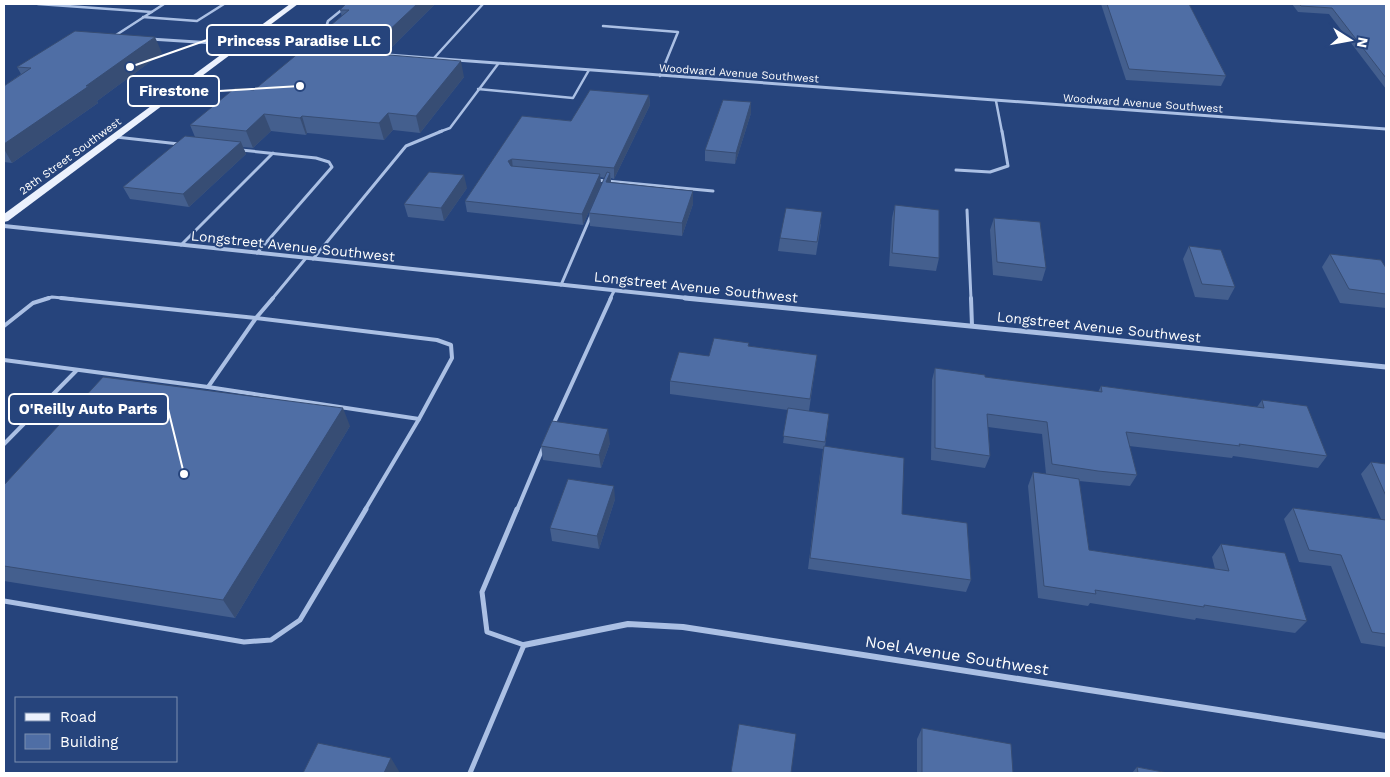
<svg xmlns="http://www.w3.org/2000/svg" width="1390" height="777" font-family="'Work Sans',sans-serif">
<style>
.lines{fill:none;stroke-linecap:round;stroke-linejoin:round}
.lane-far3{stroke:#abc0e4;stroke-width:2.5}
.lane-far2{stroke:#abc0e4;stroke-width:3}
.lane-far1{stroke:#abc0e4;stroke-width:4}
.lane{stroke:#abc0e4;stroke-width:5}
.street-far3{stroke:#abc0e4;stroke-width:3}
.street-far2{stroke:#abc0e4;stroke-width:4}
.street-far1{stroke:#abc0e4;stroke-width:5}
.street{stroke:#abc0e4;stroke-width:6}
.primary{fill:#ebf1fd;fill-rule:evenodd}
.wall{fill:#445f8e}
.shaded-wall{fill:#374d74}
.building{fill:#4f6ea5;stroke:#374d74}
.labels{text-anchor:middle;stroke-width:4;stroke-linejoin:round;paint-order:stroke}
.far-street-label{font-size:11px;fill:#fff;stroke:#26447c}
.street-label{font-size:14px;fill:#fff;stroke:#26447c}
.near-street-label{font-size:16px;fill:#fff;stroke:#26447c}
.leader{fill:none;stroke:#fff;stroke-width:2}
.callout-dot{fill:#fff;stroke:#26447c;stroke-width:2}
.callout{fill:#26447c;stroke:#fff;stroke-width:2}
.callout-label{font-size:15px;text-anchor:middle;font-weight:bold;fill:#fff}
</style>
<rect width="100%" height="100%" fill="#26447c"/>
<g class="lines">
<g class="lane-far3">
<polyline points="38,4 152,12"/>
<polyline points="143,17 197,21 224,4"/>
<polyline points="603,26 678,32 660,76"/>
<polyline points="332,28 327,24 328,21 349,4"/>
<polyline points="113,37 164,4"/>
<polyline points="434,58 483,4"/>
<polyline points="478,89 573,98 589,70"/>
<polyline points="996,101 1002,132"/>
<polyline points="439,132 450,128 498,64"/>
</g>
<g class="lane-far2">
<polyline points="116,137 179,144"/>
<polyline points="241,150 316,158 329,162 332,167 257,253"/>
<polyline points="956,170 990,172 1008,166 1002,131"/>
<polyline points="596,180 713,191"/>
<polyline points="967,210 971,299"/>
<polyline points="181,245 273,153"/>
<polyline points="313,259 406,146 442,131"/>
<polyline points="561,285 592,213"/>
<polyline points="45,299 52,297 73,299"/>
<polyline points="272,299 306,258"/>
<polyline points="610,299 614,291"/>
</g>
<g class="lane-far1">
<polyline points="61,298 256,318 273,298"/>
<polyline points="971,298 972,326"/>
<polyline points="4,326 33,303 49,298"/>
<polyline points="4,360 208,387 256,318 437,340 451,345 452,358 419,419 365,510"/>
<polyline points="208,387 419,419"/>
<polyline points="553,425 611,298"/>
<polyline points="4,444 77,370"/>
<polyline points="517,510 543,448"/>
</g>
<g class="lane">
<polyline points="4,601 244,642 271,640 300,620 366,509"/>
<polyline points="470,773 524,645 487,632 482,592 517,509"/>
</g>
<g class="street-far3">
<polyline points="150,39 309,49"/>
<polyline points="375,54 1386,129"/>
</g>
<polyline class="street-far2" points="4,226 697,299"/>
<polyline class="street-far1" points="685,298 1386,367"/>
<polyline class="street" points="524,645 628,624 683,627 1386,736"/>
<polygon class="primary" points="290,4 298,4 8,221 4,222 4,214"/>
</g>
<g class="wall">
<polygon points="435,4 388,51 380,50 381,55 464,77 420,133 393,130 384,140 307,133 306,135 271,131 253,148 243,147 246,154 189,207 130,199 123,187 195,137 190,125 254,90 327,37 325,30 342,17 340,10"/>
<polygon points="1101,4 1189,4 1226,76 1221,86 1126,80"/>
<polygon points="1292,4 1386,4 1386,89 1329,14 1298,12"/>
<polygon points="162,53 97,101 98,103 12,163 4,162 4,86 21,74 17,67"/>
<polygon points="649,95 650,105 614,179 611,178 611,182 693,191 693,204 682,236 590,226 589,213 605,178 600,177 601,184 583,225 467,212 465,201 522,116 571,121"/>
<polygon points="751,113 735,164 705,161 705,150"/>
<polygon points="467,188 444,221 408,217 404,204"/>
<polygon points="895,205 939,258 936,271 889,266 892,218"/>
<polygon points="994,218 1046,268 1042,281 993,275 990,230"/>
<polygon points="821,224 816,255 778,251 780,238"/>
<polygon points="1189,246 1235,287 1228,300 1195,297 1183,259"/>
<polygon points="1330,254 1386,268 1386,308 1340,303 1322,267"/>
<polygon points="749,343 749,346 817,355 809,411 829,414 825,447 902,514 971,580 966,592 808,569 823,449 783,443 788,410 670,394 670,381 709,356"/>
<polygon points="935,368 985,377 1098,392 1101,386 1257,407 1262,400 1327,456 1318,468 1233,456 1232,458 1129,446 1137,475 1130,486 1079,481 1089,550 1215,569 1212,557 1221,544 1307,621 1295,633 1196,618 1195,620 1090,603 1088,606 1038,598 1028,486 1033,472 1046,474 1042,434 988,427 990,456 985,468 931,460 932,380"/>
<polygon points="350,426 235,618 4,581 4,485"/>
<polygon points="610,443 601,468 543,460 541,446"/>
<polygon points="1371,462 1386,464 1386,647 1361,643 1331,566 1299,562 1284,519 1293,508 1381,519 1361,474"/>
<polygon points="615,499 599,549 552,541 550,528"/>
<polygon points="922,728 1013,773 917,773 917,739"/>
<polygon points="1137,767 1168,773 1132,773"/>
</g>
<g class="shaded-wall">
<polygon points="417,4 435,4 388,51 384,35"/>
<polygon points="155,37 162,53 97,101 98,103 12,163 4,149 4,144"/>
<polygon points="378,41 382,57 365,53"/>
<polygon points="461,61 464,77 420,133 416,116"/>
<polygon points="649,95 650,105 614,179 614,168"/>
<polygon points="751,102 751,113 735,164 736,153"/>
<polygon points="388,113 393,130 384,140 379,123"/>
<polygon points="264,114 271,131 253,148 246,131"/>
<polygon points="302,116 307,133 306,135 300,118"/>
<polygon points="241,142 246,154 189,207 183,194"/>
<polygon points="512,159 513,170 508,161"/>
<polygon points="610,173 611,185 606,182"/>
<polygon points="600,174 601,184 583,225 582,214"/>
<polygon points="464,175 467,188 444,221 441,208"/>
<polygon points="693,191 693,204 682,236 682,223"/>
<polygon points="343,408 350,426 235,618 223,600"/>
<polygon points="608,429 610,443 601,468 599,455"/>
<polygon points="614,486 615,499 599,549 597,536"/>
<polygon points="391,758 400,773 384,773"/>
</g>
<g class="building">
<polygon points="346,4 417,4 384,35 325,30 349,10 340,10"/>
<polygon points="1107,4 1189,4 1226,76 1129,69"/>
<polygon points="1299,4 1386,4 1386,78 1332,8 1301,6"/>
<polygon points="75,31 155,37 86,86 89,86 4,144 4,86 31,68 17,67"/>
<polygon points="318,37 378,41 365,53 461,61 416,116 388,113 379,123 302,116 300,118 264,114 246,131 190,125 235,88 254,90"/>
<polygon points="590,90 649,95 614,168 512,159 508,161 511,166 600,174 582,214 465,201 522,116 571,121"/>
<polygon points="723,100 751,102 736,153 705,150"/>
<polygon points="185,136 241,142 183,194 123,187"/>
<polygon points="429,172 464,175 441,208 404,204"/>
<polygon points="607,172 610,173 606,182 693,191 682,223 589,213"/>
<polygon points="895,205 939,210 939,258 892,253"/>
<polygon points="786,208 822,212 817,242 780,238"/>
<polygon points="994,218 1040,222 1046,268 997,262"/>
<polygon points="1189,246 1221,250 1235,287 1202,284"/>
<polygon points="1330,254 1381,260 1386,268 1386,294 1349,289"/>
<polygon points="714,338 749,343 748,346 817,355 810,399 670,381 679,352 709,356"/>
<polygon points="935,368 985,375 985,377 1102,392 1101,386 1264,408 1262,400 1307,406 1327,456 1239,444 1240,446 1126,432 1137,475 1098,471 1052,464 1047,422 987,414 990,456 935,448"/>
<polygon points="103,377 343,408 223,600 4,566 4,485"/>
<polygon points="788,408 829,414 825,442 783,436"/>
<polygon points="552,421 608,429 599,455 541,446"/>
<polygon points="824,446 904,458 902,514 967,523 971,580 810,558"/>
<polygon points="1371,462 1386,464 1386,496"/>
<polygon points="1033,472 1079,479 1089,550 1229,571 1221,544 1285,553 1307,621 1204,605 1204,607 1095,590 1096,594 1044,586"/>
<polygon points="568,479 614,486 597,536 550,528"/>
<polygon points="1293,508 1386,520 1386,634 1372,632 1341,555 1309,550"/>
<polygon points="739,724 796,734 791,773 737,773 731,772"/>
<polygon points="922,728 1011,744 1013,773 922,773"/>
<polygon points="318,743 391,758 384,773 303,773"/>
<polygon points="1137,767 1168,773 1138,773"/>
</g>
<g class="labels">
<g class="far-street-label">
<text transform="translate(739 73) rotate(4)" y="4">Woodward Avenue Southwest</text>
<text transform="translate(1143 103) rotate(4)" y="4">Woodward Avenue Southwest</text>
<text transform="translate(70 156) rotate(-36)" y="4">28th Street Southwest</text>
</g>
<g class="street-label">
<text transform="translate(293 246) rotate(6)" y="5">Longstreet Avenue Southwest</text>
<text transform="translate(696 287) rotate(6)" y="5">Longstreet Avenue Southwest</text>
<text transform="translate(1099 327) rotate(6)" y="5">Longstreet Avenue Southwest</text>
</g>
<g class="near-street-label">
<text transform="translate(957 655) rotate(9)" y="6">Noel Avenue Southwest</text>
</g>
</g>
<path class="leader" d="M130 67L207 40M300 86L219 91M184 474L168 409"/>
<g class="callout-dot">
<circle cx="130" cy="67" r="5"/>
<circle cx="300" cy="86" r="5"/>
<circle cx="184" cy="474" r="5"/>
</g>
<g class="callout">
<rect x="207" y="25" width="184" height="30" rx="5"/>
<rect x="128" y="76" width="91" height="30" rx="5"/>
<rect x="9" y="394" width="159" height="30" rx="5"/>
</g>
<g class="callout-label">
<text x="299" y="46">Princess Paradise LLC</text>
<text x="174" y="96">Firestone</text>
<text x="88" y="414">O'Reilly Auto Parts</text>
</g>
<rect width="1390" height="777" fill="none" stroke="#ffffff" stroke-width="10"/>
<rect x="15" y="697" width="162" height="65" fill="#26447c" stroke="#7d8fb0"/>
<rect x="25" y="713" width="25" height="8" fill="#ebf1fd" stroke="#7d8fb0"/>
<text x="60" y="722" font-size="15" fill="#ffffff">Road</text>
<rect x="25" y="734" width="25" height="15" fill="#4f6ea5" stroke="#7d8fb0"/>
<text x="60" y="747" font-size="15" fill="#ffffff">Building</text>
<g transform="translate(1350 40) rotate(101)" stroke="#26447c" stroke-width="4" paint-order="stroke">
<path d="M0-4L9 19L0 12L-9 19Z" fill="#ffffff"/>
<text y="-8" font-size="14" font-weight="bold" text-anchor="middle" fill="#ffffff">N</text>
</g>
</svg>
